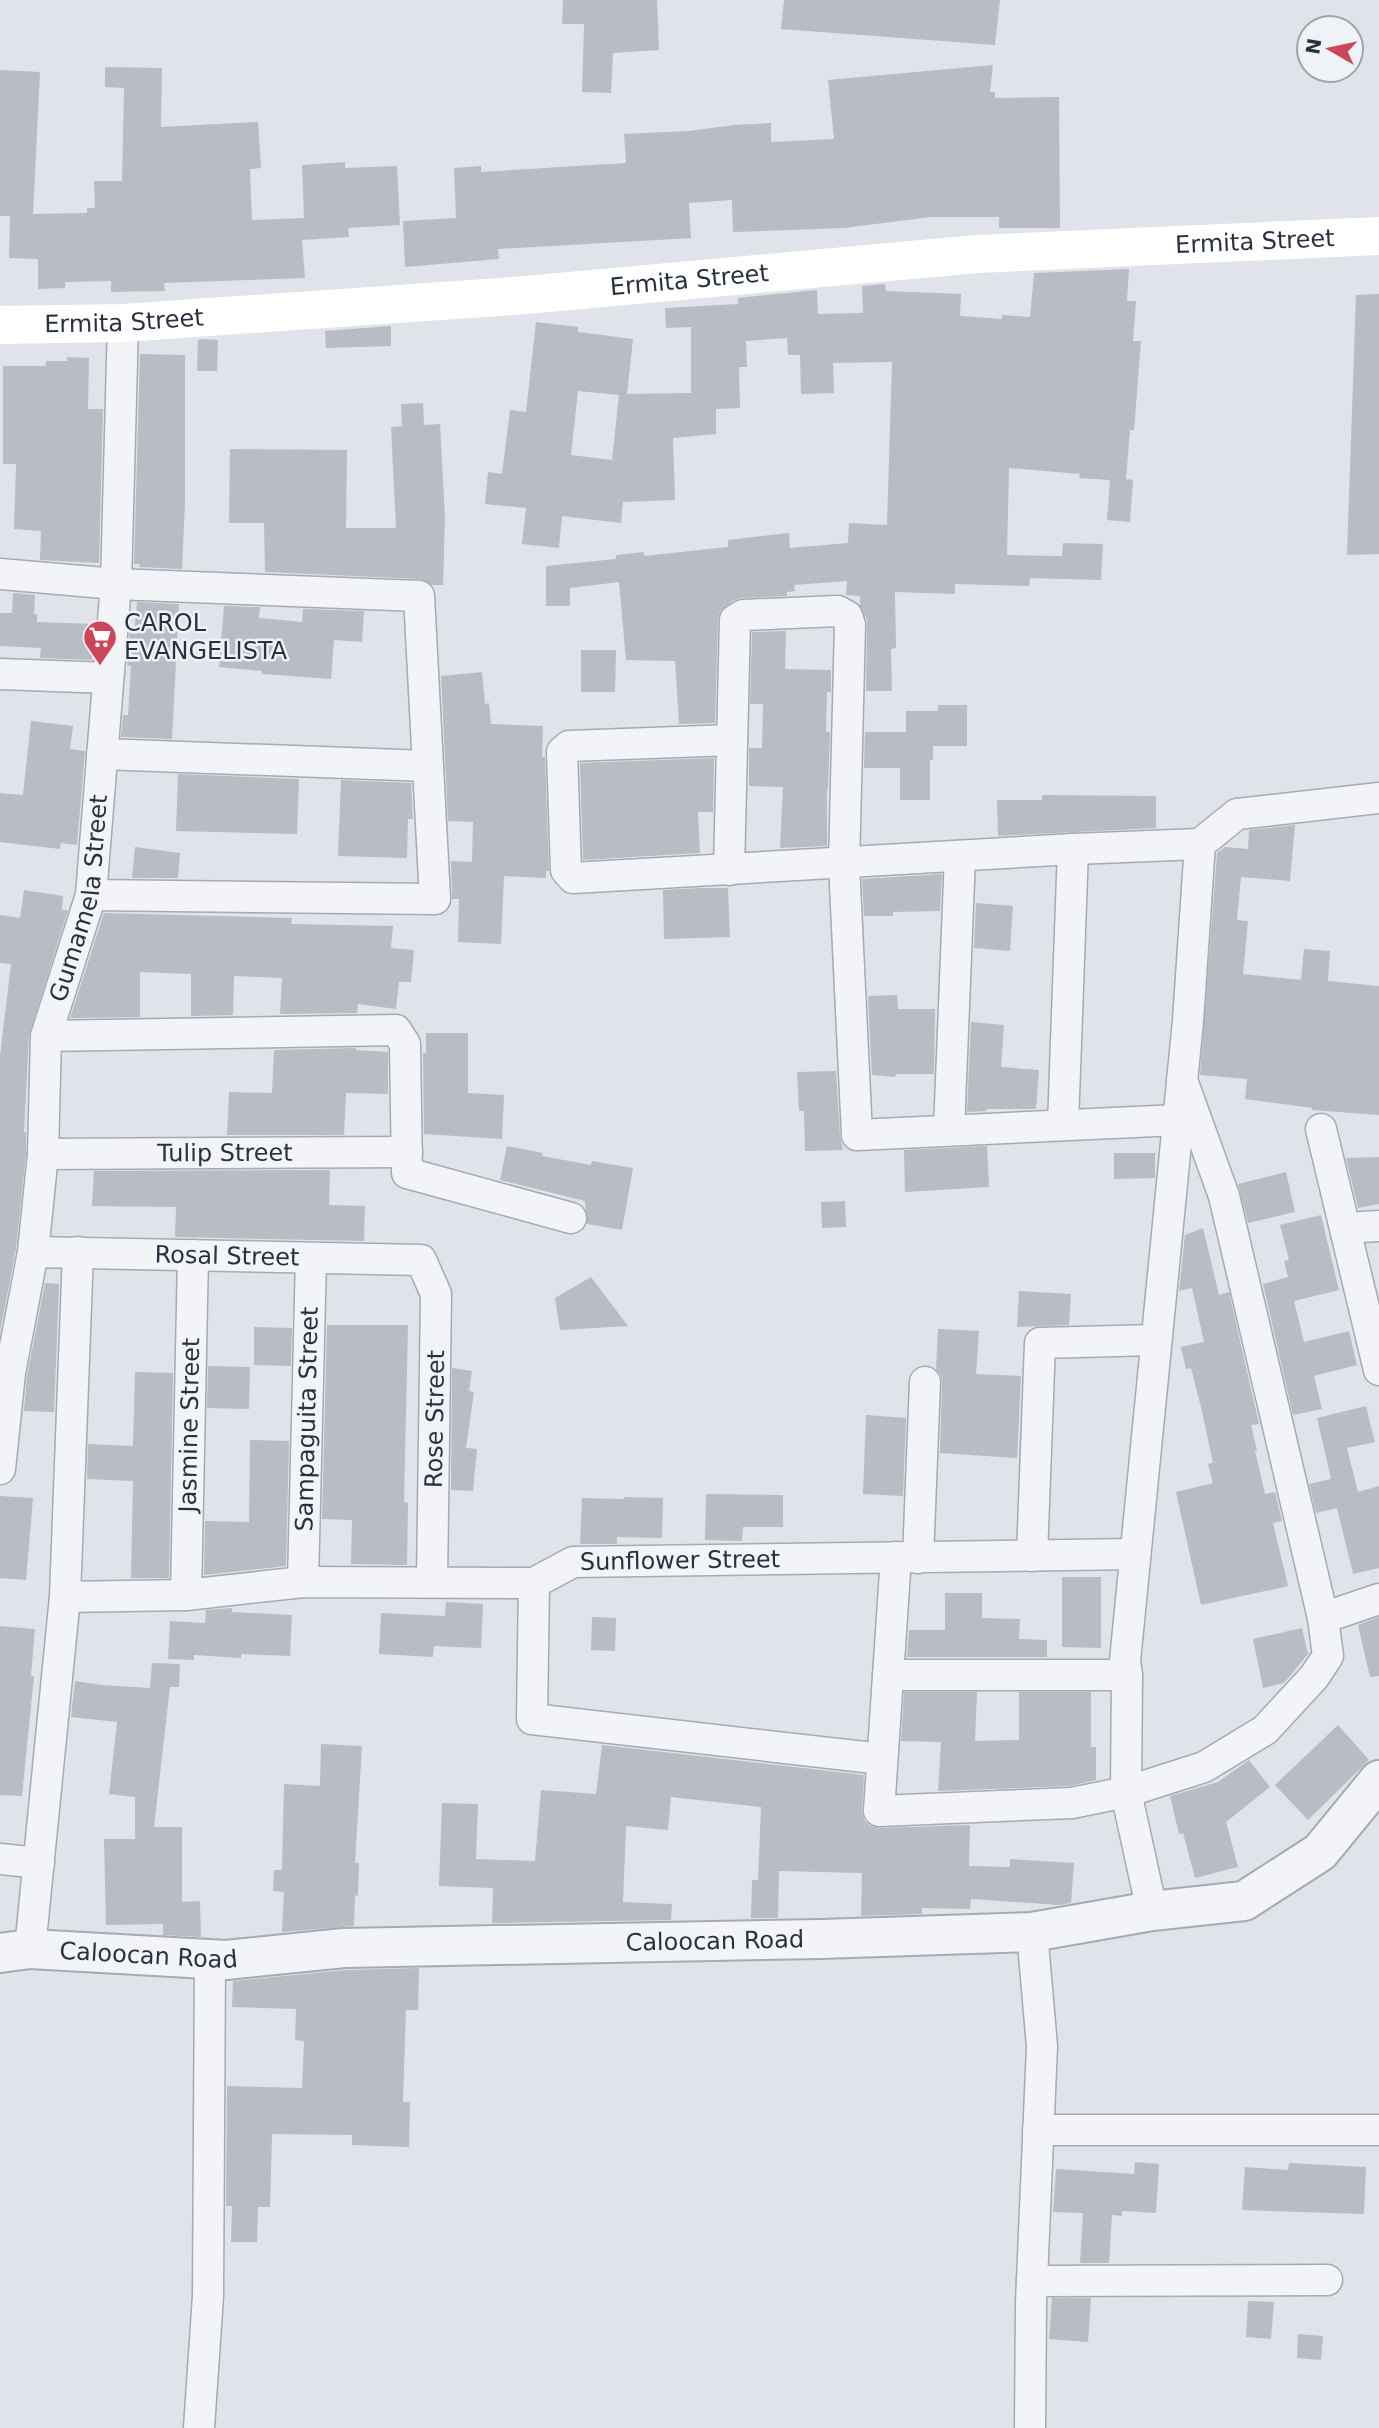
<svg xmlns="http://www.w3.org/2000/svg" width="1379" height="2428" font-family="'DejaVu Sans',sans-serif">
<style>
.building{fill:#b7bcc5;fill-rule:evenodd}
.lines{fill:none;stroke-linecap:round;stroke-linejoin:round}
.minor-casing{stroke:#a5aab3;stroke-width:33}
.tertiary-casing{stroke:#a5aab3;stroke-width:42}
.minor{stroke:#f2f4f7;stroke-width:30}
.tertiary{stroke:#f2f4f7;stroke-width:38}
.secondary{stroke:#fff;stroke-width:38}
.labels{text-anchor:middle;stroke-width:5;stroke-linejoin:round;paint-order:stroke}
.street-label{font-size:24px;fill:#293140;stroke:#eff2f6}
.poi-label{font-size:24px;fill:#293140;stroke:#eff2f6;text-anchor:start}
</style>
<rect width="100%" height="100%" fill="#e0e3e9"/>
<g class="building">
<polygon points="563,0 657,0 659,50 613,53 611,93 582,92 584,24 562,24"/>
<polygon points="784,0 1000,0 995,45 781,29"/>
<polygon points="993,65 990,92 995,92 995,98 1059,97 1060,228 999,228 999,217 931,217 844,228 733,232 732,200 689,203 691,238 498,249 499,259 405,267 403,221 456,218 454,168 481,166 481,172 626,163 624,134 688,131 735,125 771,123 771,142 834,139 828,80"/>
<polygon points="105,67 162,68 161,127 258,122 261,168 250,169 252,220 304,218 302,165 345,162 345,168 397,166 400,225 348,228 349,237 302,240 305,278 164,283 165,291 111,292 111,281 65,282 65,288 38,289 38,259 9,258 10,216 0,216 0,70 40,72 33,214 87,213 87,208 95,208 94,181 122,181 124,88 105,87"/>
<path d="M1129,269L1127,301H1136L1133,341H1141L1134,430H1130L1126,479L1133,480L1130,522L1107,520L1110,480L1079,478L1080,474L1009,468L1007,555L1062,556L1063,543L1103,544L1101,580L1030,578L1029,586L955,584V594L895,592L896,648L891,649L892,691H866L867,620L860,606V596L846,595L847,581L794,585L795,591L787,592V596L742,598L734,600L720,611L718,620L715,723L679,724L675,661L626,660L619,582L570,588V606H546V566L616,559V555L644,552V556L728,547V540L789,533L790,548L848,543L849,523L887,525L892,362L833,363L834,393L801,394L800,355H788L787,338L746,341L747,367H739L740,408L716,409V434L673,438L675,500L623,502L621,523L562,516L559,548L522,544L526,508L485,504L488,472L502,474L510,410L526,412L536,322L578,327V332L633,339L627,394L691,393V327L666,328L665,308L738,304V298L817,290L818,314L863,313L862,286L885,284L886,291L961,294L960,316L1002,319V315L1030,317L1034,273ZM578,391L619,395L612,460L571,455Z"/>
<polygon points="1379,294 1379,554 1347,555 1356,295"/>
<polygon points="391,326 391,346 326,348 325,331"/>
<polygon points="203,339 218,340 217,371 197,371 198,340"/>
<polygon points="140,354 185,355 185,502 182,569 139,567 140,564 134,564"/>
<polygon points="67,357 89,358 88,409 103,409 99,563 40,560 41,531 14,529 16,464 3,464 3,366 46,366 46,361 67,361"/>
<polygon points="423,403 424,425 440,424 445,518 443,585 432,585 420,579 265,572 264,523 229,523 230,449 347,450 346,528 396,528 391,427 402,426 401,404"/>
<polygon points="13,593 35,595 34,614 37,614 37,622 95,624 92,660 40,658 41,648 0,646 0,613 12,613"/>
<polygon points="137,602 179,604 172,739 121,737 123,715 128,715 131,666 127,665 130,626 135,626"/>
<polygon points="224,606 260,607 259,618 302,622 303,609 364,611 362,642 334,640 331,679 262,674 262,671 219,667"/>
<polygon points="786,631 785,669 831,670 831,692 827,692 826,732 830,732 828,789 827,789 827,846 780,848 783,787 749,786 749,748 762,748 763,704 750,704 752,632"/>
<polygon points="581,650 616,650 615,692 581,692"/>
<polygon points="482,672 485,704 489,703 491,724 543,726 542,757 545,757 549,871 546,871 546,878 504,876 501,944 458,942 459,899 452,899 451,861 472,862 473,822 448,821 441,676"/>
<polygon points="938,705 967,705 967,746 933,746 933,760 930,760 930,800 900,800 900,768 864,768 865,732 906,732 906,711 938,711"/>
<polygon points="31,721 73,726 70,749 85,751 77,845 61,843 60,849 0,842 0,793 23,795"/>
<polygon points="714,758 713,812 698,812 700,853 583,860 580,763"/>
<polygon points="178,774 299,779 297,834 176,831"/>
<polygon points="341,780 411,783 413,819 408,819 407,858 338,856"/>
<polygon points="1042,795 1156,796 1156,828 998,836 997,800 1042,800"/>
<polygon points="1295,825 1290,881 1241,877 1237,920 1248,921 1243,974 1301,980 1304,949 1330,951 1328,981 1379,986 1379,1115 1312,1110 1312,1108 1245,1099 1247,1079 1200,1075 1217,853 1225,847 1248,849 1249,830"/>
<polygon points="135,847 180,853 178,878 132,878"/>
<polygon points="942,874 940,911 893,912 893,916 864,916 862,879"/>
<polygon points="702,888 728,888 730,937 664,939 663,890"/>
<polygon points="24,890 63,896 62,910 68,910 29,1035 24,1132 26,1132 26,1153 16,1249 0,1332 0,1056 11,964 0,963 0,915 20,918"/>
<polygon points="976,903 1013,906 1010,951 974,948"/>
<polygon points="104,913 292,918 291,924 393,926 391,948 414,950 411,982 399,982 396,1009 358,1004 357,1013 280,1014 282,978 234,976 233,1015 191,1016 191,974 140,972 140,1017 70,1018"/>
<polygon points="897,995 898,1009 935,1009 934,1074 896,1074 895,1077 872,1075 868,996"/>
<polygon points="971,1022 1004,1025 1001,1067 1039,1070 1036,1109 986,1109 986,1111 967,1112"/>
<polygon points="426,1033 468,1033 468,1093 504,1095 502,1139 424,1134 423,1053 426,1053"/>
<polygon points="356,1048 356,1050 388,1052 388,1094 346,1093 344,1135 227,1135 229,1092 272,1093 274,1050"/>
<polygon points="836,1071 840,1136 843,1150 805,1151 804,1111 799,1111 797,1072"/>
<polygon points="507,1146 543,1153 542,1156 591,1165 592,1161 633,1168 622,1230 587,1224 585,1201 500,1180"/>
<polygon points="987,1146 989,1187 905,1192 904,1150"/>
<polygon points="1114,1153 1155,1153 1155,1178 1114,1179"/>
<polygon points="1379,1157 1379,1204 1358,1208 1346,1158"/>
<polygon points="330,1170 329,1205 365,1206 364,1241 175,1237 176,1207 92,1206 94,1171"/>
<polygon points="1286,1172 1295,1212 1248,1223 1238,1184"/>
<polygon points="845,1201 846,1227 822,1228 821,1202"/>
<polygon points="1321,1215 1339,1290 1294,1301 1304,1342 1349,1331 1357,1365 1314,1376 1322,1409 1293,1415 1263,1284 1288,1277 1284,1261 1289,1260 1280,1225"/>
<polygon points="1203,1228 1219,1295 1229,1292 1259,1424 1251,1425 1257,1451 1255,1451 1265,1494 1275,1492 1282,1521 1273,1523 1288,1586 1201,1605 1176,1492 1213,1483 1208,1464 1213,1463 1201,1407 1191,1368 1186,1369 1181,1347 1204,1342 1192,1288 1179,1291 1185,1235"/>
<polygon points="591,1277 628,1326 560,1330 555,1298"/>
<polygon points="45,1283 59,1284 54,1412 24,1411 27,1376"/>
<polygon points="1019,1291 1071,1294 1069,1325 1017,1327"/>
<polygon points="327,1325 408,1325 404,1502 408,1503 407,1565 351,1564 352,1520 322,1519"/>
<polygon points="254,1327 292,1328 291,1366 254,1365"/>
<polygon points="938,1329 979,1331 976,1374 1021,1376 1017,1458 940,1453 942,1383 941,1375 936,1369"/>
<polygon points="208,1366 250,1367 249,1409 207,1408"/>
<polygon points="452,1368 472,1371 469,1391 474,1392 466,1448 477,1449 473,1491 451,1490"/>
<polygon points="135,1372 173,1373 169,1578 131,1578 133,1481 87,1479 88,1444 133,1446"/>
<polygon points="1366,1406 1375,1442 1347,1448 1358,1492 1379,1486 1379,1568 1353,1574 1337,1508 1316,1513 1309,1484 1331,1479 1317,1418"/>
<polygon points="866,1415 906,1418 903,1496 863,1494"/>
<polygon points="250,1440 289,1441 286,1566 204,1575 205,1521 249,1522"/>
<polygon points="706,1494 783,1495 783,1527 743,1527 742,1541 705,1540"/>
<polygon points="0,1496 33,1498 26,1580 0,1578"/>
<polygon points="624,1497 663,1498 662,1538 617,1537 617,1544 580,1544 582,1498 624,1499"/>
<polygon points="1062,1577 1101,1577 1101,1648 1062,1647"/>
<polygon points="945,1593 982,1593 982,1618 1020,1619 1019,1639 1047,1640 1047,1657 907,1657 909,1630 945,1630"/>
<polygon points="446,1602 483,1604 481,1648 434,1646 433,1657 379,1654 381,1613 445,1616"/>
<polygon points="232,1608 232,1612 292,1615 290,1656 241,1654 241,1658 194,1655 194,1660 168,1659 170,1621 205,1623 206,1610"/>
<polygon points="592,1617 616,1618 615,1651 591,1650"/>
<polygon points="1379,1617 1379,1676 1370,1677 1358,1625"/>
<polygon points="0,1626 35,1629 31,1676 34,1676 22,1796 0,1795"/>
<polygon points="1302,1628 1308,1654 1284,1683 1263,1688 1253,1639"/>
<polygon points="152,1663 180,1664 179,1687 170,1687 154,1827 182,1827 182,1902 200,1901 201,1937 163,1935 163,1924 106,1925 104,1839 135,1839 135,1797 109,1794 117,1722 71,1717 75,1681 101,1685 150,1688"/>
<polygon points="904,1692 977,1692 975,1741 1019,1740 1019,1692 1091,1692 1091,1747 1096,1747 1096,1780 1070,1786 938,1791 941,1742 901,1741"/>
<polygon points="1338,1725 1369,1760 1308,1820 1275,1785"/>
<polygon points="321,1744 362,1746 355,1863 359,1863 358,1896 355,1895 354,1926 282,1932 284,1892 273,1891 274,1870 282,1870 284,1784 320,1786"/>
<polygon points="602,1745 864,1775 862,1811 864,1820 870,1826 880,1828 970,1825 969,1866 1010,1867 1010,1859 1074,1863 1071,1903 1059,1905 971,1899 970,1909 922,1908 922,1914 861,1916 862,1873 779,1871 778,1918 751,1918 752,1880 758,1880 761,1807 671,1797 668,1830 626,1826 623,1902 672,1904 671,1920 492,1923 493,1888 439,1886 442,1803 478,1804 476,1859 535,1861 541,1790 596,1794"/>
<polygon points="1249,1760 1270,1787 1226,1822 1238,1867 1195,1878 1183,1833 1179,1834 1170,1796 1218,1782"/>
<polygon points="419,1968 418,2010 406,2010 403,2102 410,2102 409,2147 352,2145 352,2135 272,2134 270,2207 258,2207 257,2242 231,2242 232,2206 226,2206 227,2086 302,2088 304,2041 295,2040 296,2009 232,2007 233,1981 345,1970"/>
<polygon points="1135,2162 1159,2164 1156,2213 1122,2211 1122,2216 1112,2215 1109,2263 1080,2263 1083,2213 1053,2212 1056,2169 1134,2174"/>
<polygon points="1289,2163 1366,2167 1364,2214 1242,2210 1245,2167 1288,2170"/>
<polygon points="1052,2298 1091,2298 1088,2342 1049,2339"/>
<polygon points="1248,2301 1274,2302 1271,2339 1246,2337"/>
<polygon points="1298,2334 1323,2336 1321,2360 1297,2358"/>
</g>
<g class="lines">
<g class="minor-casing">
<g id="minor">
<polyline points="0,574 116,584 419,596 435,899 91,895"/>
<polyline points="0,674 108,678"/>
<polyline points="732,740 569,746 562,752 566,870 573,878 1073,849 1200,844"/>
<polyline points="102,754 428,766"/>
<polyline points="729,870 735,620 743,615 838,611 847,616 850,625 844,864 857,1135 1178,1120"/>
<polyline points="46,1036 396,1030 405,1044 407,1173 571,1218"/>
<polyline points="1063,1125 1073,849"/>
<polyline points="1321,1129 1379,1370"/>
<polyline points="949,1130 960,856"/>
<path id="s1" d="M43,1154L407,1152"/>
<polyline points="1346,1228 1379,1226"/>
<path id="s2" d="M33,1252L421,1260L436,1294L432,1582"/>
<path id="s3" d="M0,1469L10,1373L33,1252L43,1154L46,1036L91,895L116,584L123,323"/>
<polyline points="1032,1556 1040,1343 1155,1340"/>
<polyline points="896,1557 879,1811 1072,1803 1126,1792 1204,1767 1265,1730 1314,1677 1328,1656 1323,1618 1224,1196 1182,1080"/>
<polyline points="918,1558 925,1382"/>
<path id="s4" d="M303,1582L311,1258"/>
<polyline points="534,1583 532,1719 882,1759"/>
<path id="s5" d="M186,1595L193,1255"/>
<path id="s6" d="M65,1597L186,1595L303,1582L534,1583L573,1562L1134,1554"/>
<polyline points="1323,1618 1379,1599"/>
<polyline points="888,1675 1127,1675"/>
<polyline points="0,1859 39,1863"/>
<polyline points="1152,1911 1126,1792 1127,1675 1125,1661 1188,1021 1200,844 1237,814 1379,798"/>
<polyline points="30,1949 65,1597 78,1252"/>
<polyline points="1038,2130 1379,2130"/>
<polyline points="1032,2281 1327,2280"/>
<polyline points="199,2428 208,2296 210,1958"/>
<polyline points="1030,2428 1031,2303 1042,2046 1032,1932"/>
</g>
</g>
<g class="tertiary-casing">
<g id="tertiary">
<path id="s7" d="M0,1953L30,1949L226,1960L344,1948L821,1939L1032,1932L1152,1911L1244,1901L1320,1852L1379,1780"/>
</g>
</g>
<use href="#minor" class="minor"/>
<use href="#tertiary" class="tertiary"/>
<path class="secondary" id="s8" d="M0,325L123,323L514,296L977,254L1379,236"/>
</g>
<defs>
<g id="supermarket-pin" transform="scale(1.75)"><path d="M0 17L-7.5 6A9.5 9.5 0 1 1 7.5 6Z" fill="#cc465a" stroke="#eff2f6"/><path d="M-6-5.5h2.5l.6 2H6L4.5 2H-2.5L-4.4-4H-6ZM-1.5 3.2a1.3 1.3 0 1 0 .1 0ZM3 3.2a1.3 1.3 0 1 0 .1 0Z" fill="#fff"/></g>
</defs>
<g fill-rule="evenodd">
<use href="#supermarket-pin" x="100" y="637"/>
</g>
<g class="labels">
<g class="street-label">
<text dy="8" stroke="none"><textPath href="#s8" startOffset="1258">Ermita Street</textPath></text>
<text dy="8" stroke="none"><textPath href="#s8" startOffset="691">Ermita Street</textPath></text>
<text dy="8" stroke="none"><textPath href="#s8" startOffset="124">Ermita Street</textPath></text>
<text dy="8" stroke="none"><textPath href="#s3" startOffset="579">Gumamela Street</textPath></text>
<text dy="8" stroke="none"><textPath href="#s1" startOffset="182">Tulip Street</textPath></text>
<text dy="8" stroke="none"><textPath href="#s2" startOffset="194">Rosal Street</textPath></text>
<text transform="translate(435 1419) rotate(-89)" y="8">Rose Street</text>
<text dy="8" stroke="none"><textPath href="#s4" startOffset="163">Sampaguita Street</textPath></text>
<text dy="8" stroke="none"><textPath href="#s5" startOffset="170">Jasmine Street</textPath></text>
<text dy="8" stroke="none"><textPath href="#s6" startOffset="621">Sunflower Street</textPath></text>
<text dy="8" stroke="none"><textPath href="#s7" startOffset="716">Caloocan Road</textPath></text>
<text dy="8" stroke="none"><textPath href="#s7" startOffset="149">Caloocan Road</textPath></text>
</g>
<g class="poi-label">
<text x="124" y="631">CAROL<tspan x="124" dy="28">EVANGELISTA</tspan></text>
</g>
</g>
<g transform="translate(1330 49) rotate(279)"><circle r="33" fill="#eff2f6" stroke="#a0a5ad" stroke-width="2"/>
<path d="M0-5L12 26L0 18L-12 26Z" fill="#cc465a"/>
<text y="-10" font-size="19" font-weight="bold" text-anchor="middle" fill="#293140">N</text>
</g>
</svg>
